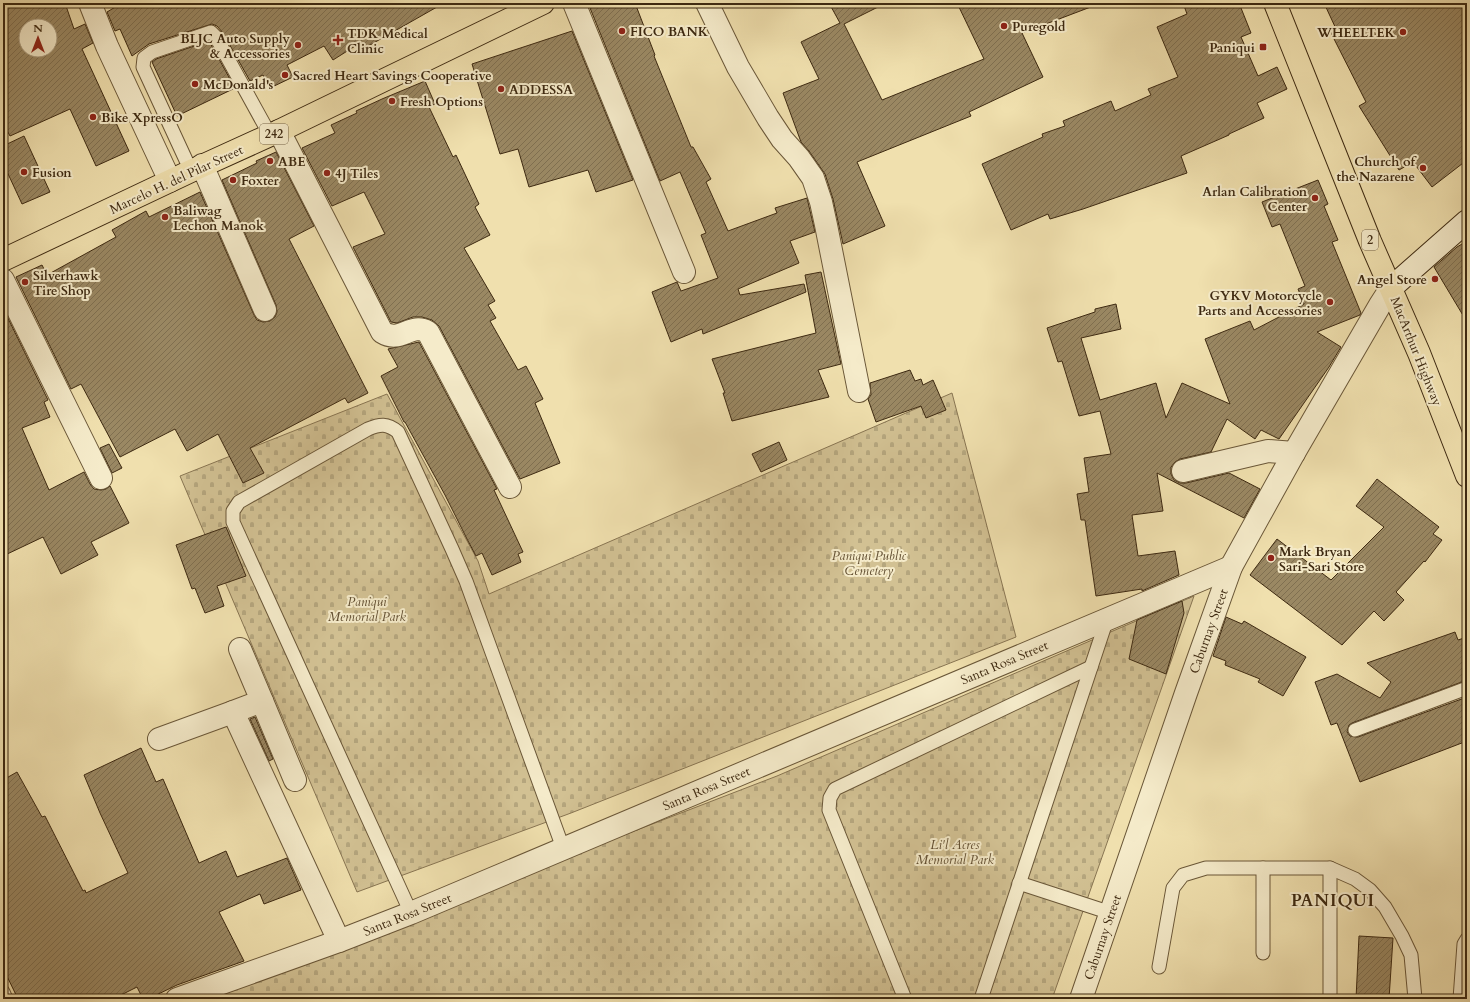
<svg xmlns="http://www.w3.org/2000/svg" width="1470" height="1002" font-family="Cardo,serif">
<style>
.cemetery{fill:url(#cemetery-stones);stroke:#887552}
.building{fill:url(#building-hatch);stroke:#3d2911;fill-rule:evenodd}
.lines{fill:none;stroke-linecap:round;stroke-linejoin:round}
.service-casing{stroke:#6a5738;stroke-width:15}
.minor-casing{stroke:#6a5738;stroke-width:24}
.tertiary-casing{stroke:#6a5738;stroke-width:24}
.secondary-casing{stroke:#3d2911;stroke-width:24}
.primary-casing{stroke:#3d2911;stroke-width:24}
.trunk-casing{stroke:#3d2911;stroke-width:24}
.service{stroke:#f5ebca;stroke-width:13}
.minor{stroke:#f5ebca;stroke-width:22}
.tertiary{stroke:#f5ebca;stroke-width:22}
.secondary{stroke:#f5ebca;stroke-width:22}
.primary{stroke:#f0e0ae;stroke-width:22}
.trunk{stroke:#f0e0ae;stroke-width:22}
.poi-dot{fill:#8f2418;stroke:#f5ebca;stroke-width:1.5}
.labels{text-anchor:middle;stroke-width:4;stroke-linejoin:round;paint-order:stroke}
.shield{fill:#f5ebca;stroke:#746348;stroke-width:1}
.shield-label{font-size:12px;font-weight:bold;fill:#3d2911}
.poi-label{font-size:13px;font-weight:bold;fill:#3d2911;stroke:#f5ebca;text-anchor:start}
.street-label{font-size:13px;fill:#3d2911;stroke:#f5ebca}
.park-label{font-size:13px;font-style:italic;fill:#624f32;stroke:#f5ebca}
.district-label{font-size:17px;font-weight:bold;letter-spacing:1px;fill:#3d2911;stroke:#f5ebca}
</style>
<defs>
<pattern id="cemetery-stones" width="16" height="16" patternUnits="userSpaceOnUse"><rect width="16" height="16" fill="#d2c193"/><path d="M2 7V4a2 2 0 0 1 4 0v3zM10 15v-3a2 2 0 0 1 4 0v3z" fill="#b5a67e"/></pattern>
<pattern id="building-hatch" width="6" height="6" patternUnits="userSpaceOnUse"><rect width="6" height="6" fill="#9a8863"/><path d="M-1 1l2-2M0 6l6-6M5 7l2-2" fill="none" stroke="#7f6f50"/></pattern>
</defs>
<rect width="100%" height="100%" fill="#f0e0ae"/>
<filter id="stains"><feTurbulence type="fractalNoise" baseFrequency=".005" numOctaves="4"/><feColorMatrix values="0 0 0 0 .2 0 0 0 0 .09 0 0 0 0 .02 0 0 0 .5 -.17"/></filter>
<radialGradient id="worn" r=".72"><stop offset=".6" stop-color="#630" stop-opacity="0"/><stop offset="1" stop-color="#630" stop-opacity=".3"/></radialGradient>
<g class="cemetery">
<polygon points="952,393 1016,637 571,813 357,892 180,476 387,394 478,561 489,594"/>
<polygon points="1194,596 1052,999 198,999 777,776"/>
</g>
<g class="building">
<path d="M3,3H65L74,29L85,24L93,43L82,49L129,151L96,166L70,109L10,136L3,123ZM26,26H50V50H26Z"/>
<polygon points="122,3 444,3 363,49 360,43 333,60 324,46 287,65 293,77 270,88 263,75 250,81 223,33 217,26 212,24 149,44 132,56 120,29 115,31 107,12"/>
<polygon points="588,3 635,3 655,55 654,56 691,147 693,147 711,179 706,182 728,231 777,213 775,208 807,198 815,232 790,241 799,263 738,289 740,295 804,284 806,292 703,334 702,329 671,342 652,292 677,282 681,291 718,278 701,235 706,233 680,172 660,181"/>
<polygon points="829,3 886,3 844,24 882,100 984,59 957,3 1096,3 1096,5 1022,33 1043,77 969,112 971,116 857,162 885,226 843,244 833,199 825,174 809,151 801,142 783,93 819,79 801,42 840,23"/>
<polygon points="1183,3 1239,3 1251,33 1241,37 1258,76 1277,67 1287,89 1257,103 1264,118 1229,134 1229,135 1181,156 1187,173 1083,209 1050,219 1048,214 1011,230 982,164 1043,137 1042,134 1065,126 1063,121 1111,101 1115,111 1151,95 1148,89 1178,77 1157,27 1187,14"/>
<polygon points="1324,3 1467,3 1467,160 1432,187 1413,162 1399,170 1359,106 1366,102 1331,33 1337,31"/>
<polygon points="572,31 633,180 596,192 588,170 529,187 518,149 500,154 472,64"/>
<polygon points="209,41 235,88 177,116 152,62 156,59"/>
<polygon points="425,81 435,104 429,107 453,157 456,155 479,204 475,207 490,235 464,248 495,301 488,305 496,318 490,321 518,370 526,366 543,399 535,403 560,463 520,479 439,326 432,320 422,317 413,317 397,323 391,322 353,247 385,234 364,192 332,206 302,148 335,133 331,125 357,113 356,111 382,99"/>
<polygon points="24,136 50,192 22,204 3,163 3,146"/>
<polygon points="276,152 314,226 289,239 368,393 348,403 345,398 250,448 264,473 243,483 218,434 187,451 175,429 120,457 81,384 71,389 16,277 42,265 47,275 116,237 112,230 146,211 149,217 200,192 254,315 257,320 263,322 270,321 275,317 277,312 276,305 222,180 257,163 256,161"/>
<polygon points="1318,180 1328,204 1324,206 1338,240 1332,242 1361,313 1360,315 1317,332 1341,347 1329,367 1279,439 1261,430 1255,439 1227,419 1211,452 1180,459 1175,462 1171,467 1171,474 1174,480 1180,483 1186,483 1229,473 1260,489 1244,518 1157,473 1163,511 1132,515 1138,556 1175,551 1179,575 1142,591 1142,589 1096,596 1085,520 1081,520 1077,494 1089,492 1084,458 1111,454 1100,411 1079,416 1062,361 1058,362 1047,328 1095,312 1095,309 1116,304 1121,329 1081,338 1100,400 1156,383 1166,418 1182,383 1230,404 1205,339 1250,321 1254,330 1304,304 1298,289 1305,286 1280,224 1272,227 1262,202"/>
<polygon points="1467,241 1467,322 1434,267 1457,247"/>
<polygon points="821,272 841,364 818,370 829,397 732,421 723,393 725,393 712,359 816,333 805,275"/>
<polygon points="3,308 48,400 44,402 50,417 22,428 49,490 84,472 90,484 94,489 101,490 106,489 110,486 129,523 91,542 98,555 61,574 43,537 3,556"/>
<polygon points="419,342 497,489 494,490 523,552 518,554 521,562 492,575 482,553 476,556 467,539 445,495 405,422 404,422 381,376 398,367 388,349"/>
<polygon points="910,370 915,381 921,379 923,385 933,380 946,410 926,418 921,406 876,422 868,399 871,395 870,383"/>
<polygon points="779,442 787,460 761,472 752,454"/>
<polygon points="109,444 122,468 112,473 100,448"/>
<polygon points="1377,479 1439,527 1433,534 1442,540 1425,562 1424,561 1396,592 1404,600 1384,621 1374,611 1342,645 1250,575 1277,539 1331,580 1384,527 1356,506"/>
<polygon points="226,527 246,576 217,586 224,606 205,613 195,588 192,589 176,545"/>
<polygon points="1182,601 1184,613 1166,674 1129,659 1137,620"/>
<polygon points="1226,617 1242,624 1244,621 1306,657 1283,696 1258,682 1260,679 1225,665 1226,661 1213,656"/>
<polygon points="1455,632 1458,640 1467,637 1467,680 1352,723 1349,725 1347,732 1350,736 1358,737 1467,697 1467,741 1360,782 1337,723 1331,725 1315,682 1337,674 1380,698 1391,682 1367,663"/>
<polygon points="255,717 273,759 269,761 250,719"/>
<polygon points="141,748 156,782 163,779 199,863 226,851 237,877 287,858 301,890 264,904 260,894 219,912 244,961 177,985 148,999 143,999 137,987 113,999 18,999 3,968 3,780 17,772 42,817 45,816 83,891 85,890 86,893 128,873 100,813 84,775"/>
<polygon points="1359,936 1393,938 1389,999 1356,999"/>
</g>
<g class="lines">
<g class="service-casing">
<g id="service">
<polyline points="191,171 143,67 144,58 152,52 211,32 216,37 270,135"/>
<polyline points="1355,730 1467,688"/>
<polyline points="1263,868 1263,953"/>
<polyline points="1330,868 1330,999"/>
<polyline points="1019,883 1111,913"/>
<path d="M411,913L233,522V511L239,502L368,429C380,424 387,423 398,432L452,549L466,581L563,848"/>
<polyline points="1159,967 1173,888 1183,875 1206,868 1330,868 1355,879 1370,890 1385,907 1402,936 1411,955 1415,999"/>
<polyline points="3,992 6,999"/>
<polyline points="905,999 829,810 830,798 835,789 1091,667"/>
<polyline points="981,999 1107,619"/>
<polyline points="1460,999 1464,944 1467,939"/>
</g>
</g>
<g class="minor-casing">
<g id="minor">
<polyline points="90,3 107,46 170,181"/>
<polyline points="574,3 684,272"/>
<polyline points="707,3 738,67 768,118 782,139 799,158 813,178 821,202 826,225 859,391"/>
<path d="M279,131L382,332C401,344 410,322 428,332L510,487"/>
<polyline points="202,165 265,310"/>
<polyline points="3,280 101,478"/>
<polyline points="1183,471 1268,451 1294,453"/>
<polyline points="262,701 295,780"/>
<polyline points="233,712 262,701 240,649"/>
<polyline points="159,739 233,712 339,941"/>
<polyline points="177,999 339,941 411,913 1231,567"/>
</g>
</g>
<g class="tertiary-casing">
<polyline id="tertiary" points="1081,999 1186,693 1231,567 1294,453 1380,305 1391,288"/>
</g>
<g class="secondary-casing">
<polyline id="secondary" points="1391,288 1467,221"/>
</g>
<g class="primary-casing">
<polyline id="primary" points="3,260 191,171 279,131 543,3"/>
</g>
<g class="trunk-casing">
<polyline id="trunk" points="1275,3 1370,241 1419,353 1467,476"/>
</g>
<use href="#service" class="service"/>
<use href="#minor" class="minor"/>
<use href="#tertiary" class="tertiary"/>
<use href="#secondary" class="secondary"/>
<use href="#primary" class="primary"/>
<use href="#trunk" class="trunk"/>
</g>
<g class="poi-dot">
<circle cx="1004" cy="26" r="4"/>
<circle cx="622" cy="31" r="4"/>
<circle cx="1403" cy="32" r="4"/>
<path d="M336 34h4v4h4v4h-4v4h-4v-4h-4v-4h4z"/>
<circle cx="298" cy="45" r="4"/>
<rect x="1259" y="43" width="8" height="8" rx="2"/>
<circle cx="285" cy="75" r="4"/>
<circle cx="195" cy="84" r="4"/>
<circle cx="501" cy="89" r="4"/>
<circle cx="392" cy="101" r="4"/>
<circle cx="93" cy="117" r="4"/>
<circle cx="270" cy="161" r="4"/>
<circle cx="1423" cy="168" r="4"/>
<circle cx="24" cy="172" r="4"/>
<circle cx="327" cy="173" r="4"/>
<circle cx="233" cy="180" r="4"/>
<circle cx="1315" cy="198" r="4"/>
<circle cx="165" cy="217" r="4"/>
<circle cx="1435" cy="279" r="4"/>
<circle cx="25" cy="282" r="4"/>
<circle cx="1330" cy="302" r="4"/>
<circle cx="1271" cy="558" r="4"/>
</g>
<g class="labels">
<g class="shield">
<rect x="260" y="124" width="28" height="20" rx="3"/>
<rect x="1362" y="230" width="16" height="20" rx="3"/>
</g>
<g class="shield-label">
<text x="274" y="138">242</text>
<text x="1370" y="244">2</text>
</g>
<g class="poi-label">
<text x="1012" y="31">Puregold</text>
<text x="630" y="36">FICO BANK</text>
<text x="1395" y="37" text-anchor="end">WHEELTEK</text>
<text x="347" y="38">TDK Medical<tspan x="347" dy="15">Clinic</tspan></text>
<text x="290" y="43" text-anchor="end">BLJC Auto Supply<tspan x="290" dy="15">&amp; Accessories</tspan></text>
<text x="1255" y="52" text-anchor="end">Paniqui</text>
<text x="293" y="80">Sacred Heart Savings Cooperative</text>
<text x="203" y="89">McDonald's</text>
<text x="509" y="94">ADDESSA</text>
<text x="400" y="106">Fresh Options</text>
<text x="101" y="122">Bike XpressO</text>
<text x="278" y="166">ABE</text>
<text x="1415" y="166" text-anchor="end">Church of<tspan x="1415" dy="15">the Nazarene</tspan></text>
<text x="32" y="177">Fusion</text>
<text x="335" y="178">4J Tiles</text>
<text x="241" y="185">Foxter</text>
<text x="1307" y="196" text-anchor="end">Arlan Calibration<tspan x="1307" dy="15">Center</tspan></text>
<text x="173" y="215">Baliwag<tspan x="173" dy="15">Lechon Manok</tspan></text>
<text x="33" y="280">Silverhawk<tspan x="33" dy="15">Tire Shop</tspan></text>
<text x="1427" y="284" text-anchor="end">Angel Store</text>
<text x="1322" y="300" text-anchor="end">GYKV Motorcycle<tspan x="1322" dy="15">Parts and Accessories</tspan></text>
<text x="1279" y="556">Mark Bryan<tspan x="1279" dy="15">Sari-Sari Store</tspan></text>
</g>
<g class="street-label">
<text transform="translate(176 179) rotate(-25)" y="5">Marcelo H. del Pilar Street</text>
<text transform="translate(1417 351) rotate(68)" y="5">MacArthur Highway</text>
<text transform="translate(1208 631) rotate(-70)" y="5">Caburnay Street</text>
<text transform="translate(1004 662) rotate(-23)" y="5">Santa Rosa Street</text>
<text transform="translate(706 788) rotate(-23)" y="5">Santa Rosa Street</text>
<text transform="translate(407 914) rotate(-22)" y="5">Santa Rosa Street</text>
<text transform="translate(1102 937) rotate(-71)" y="5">Caburnay Street</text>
</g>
<g class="park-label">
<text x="869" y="560">Paniqui Public<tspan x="869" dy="15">Cemetery</tspan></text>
<text x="367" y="606">Paniqui<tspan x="367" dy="15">Memorial Park</tspan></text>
<text x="955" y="849">Li'l Acres<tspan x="955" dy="15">Memorial Park</tspan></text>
</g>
<g class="district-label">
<text x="1333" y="906">PANIQUI</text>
</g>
</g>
<rect width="1470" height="1002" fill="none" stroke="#f0e0ae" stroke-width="16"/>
<rect x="4" y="4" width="1462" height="994" fill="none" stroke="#3d2911" stroke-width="2"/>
<rect x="8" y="8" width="1454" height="986" fill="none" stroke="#3d2911"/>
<g transform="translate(38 38)"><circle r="19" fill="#f5ebca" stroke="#ab9d80"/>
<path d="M0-3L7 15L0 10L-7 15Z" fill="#8f2418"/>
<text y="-6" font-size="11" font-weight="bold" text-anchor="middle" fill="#3d2911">N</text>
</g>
<rect width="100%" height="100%" filter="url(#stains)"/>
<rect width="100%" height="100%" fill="url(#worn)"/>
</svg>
